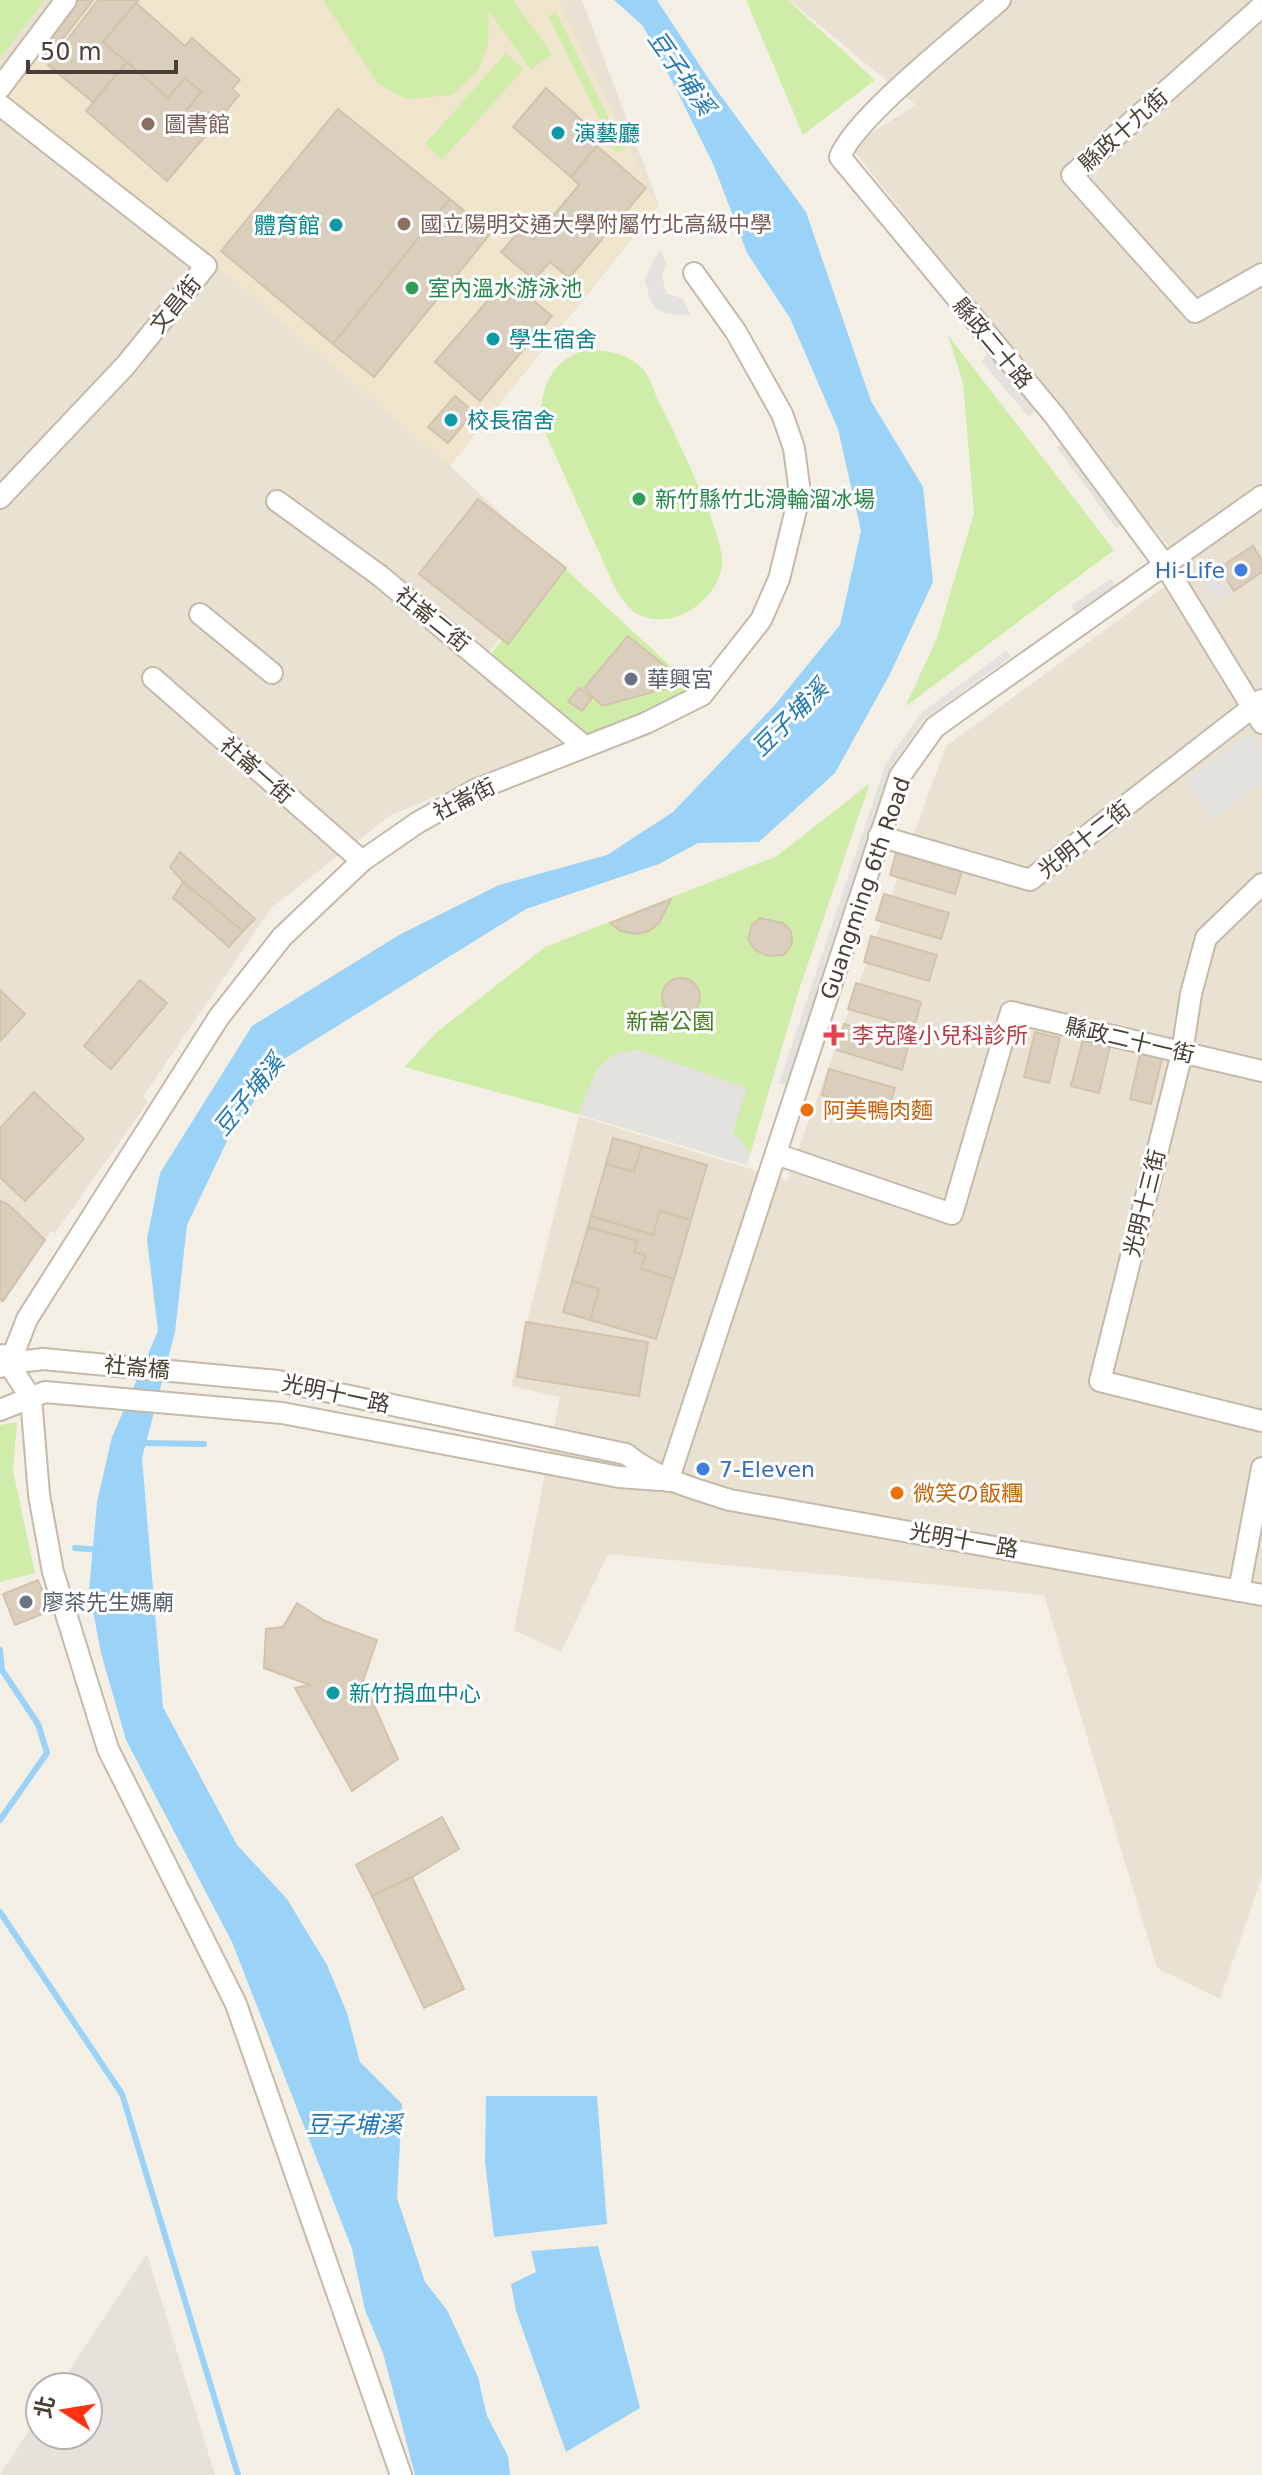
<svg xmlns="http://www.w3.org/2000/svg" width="1262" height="2475" font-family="'DejaVu Sans','Noto Sans TC','Noto Sans JP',sans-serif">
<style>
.residential{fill:#e9e2d2}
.industrial{fill:#e6e1da}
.education{fill:#efe5cd}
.green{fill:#cfeda9}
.parking{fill:#e4e2de}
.water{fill:#9bd2f7}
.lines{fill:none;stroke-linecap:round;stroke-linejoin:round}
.stream{stroke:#9bd2f7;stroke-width:6}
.building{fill:#dacebc;stroke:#d2c3ac;stroke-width:2}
.minor-casing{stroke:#c4baa9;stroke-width:24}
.minor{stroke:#fff;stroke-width:20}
.education-dot{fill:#8d6e63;stroke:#fff;stroke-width:3}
.culture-dot{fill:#0f9aa8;stroke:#fff;stroke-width:3}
.leisure-dot{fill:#2e9e5b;stroke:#fff;stroke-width:3}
.shop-dot{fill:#3f7fe0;stroke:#fff;stroke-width:3}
.worship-dot{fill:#6b7280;stroke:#fff;stroke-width:3}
.health-dot{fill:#e0444e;stroke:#fff;stroke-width:3}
.food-dot{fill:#e8710a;stroke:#fff;stroke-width:3}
.labels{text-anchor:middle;stroke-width:6;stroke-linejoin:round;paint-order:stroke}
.education-label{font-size:22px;fill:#785e54;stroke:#fff;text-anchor:start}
.street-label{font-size:22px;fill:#474034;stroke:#fff}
.culture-label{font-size:22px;fill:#0d838f;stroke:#fff;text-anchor:start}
.leisure-label{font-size:22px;fill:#27864d;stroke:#fff;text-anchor:start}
.shop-label{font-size:22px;fill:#366cbe;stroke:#fff;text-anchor:end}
.worship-label{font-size:22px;fill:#5b616d;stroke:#fff;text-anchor:start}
.park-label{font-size:22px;fill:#457f21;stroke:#fff}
.health-label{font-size:22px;fill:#be3a42;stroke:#fff;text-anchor:start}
.food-label{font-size:22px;fill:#c56008;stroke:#fff;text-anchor:start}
.water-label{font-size:24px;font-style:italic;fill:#2178b5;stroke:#fff}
</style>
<rect width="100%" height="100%" fill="#f4efe5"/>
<g class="residential">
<polygon points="0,0 582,0 659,205 450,466 557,566 480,663 567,743 391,815 272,907 143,1097 148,1102 55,1233 51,1231 0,1304"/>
<polygon points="789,0 1262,0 1262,1876 1220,1999 1157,1968 1044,1595 608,1554 561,1652 514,1630 560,1397 511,1386 579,1116 787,1180 946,746 1187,570 850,146 916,105"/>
</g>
<polygon class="industrial" points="147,2254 215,2475 0,2475 40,2414 40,2435 88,2435 88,2387 58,2387"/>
<polygon class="education" points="76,0 559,0 657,205 450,466 190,243 6,94"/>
<g class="green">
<polygon points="0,0 45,0 0,58"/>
<polygon points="323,0 513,0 552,54 531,70 489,11 488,44 479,69 452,95 407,99 379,85"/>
<polygon points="746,0 788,0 875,80 803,135"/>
<polygon points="556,12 624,149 616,153 548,16"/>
<polygon points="506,53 524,69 442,160 425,144"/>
<polygon points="948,335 1114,550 905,707 937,638 974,513 963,383"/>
<path d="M587,349C608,351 628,353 643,369C650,377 654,392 659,402C674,432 726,536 722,566C717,599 678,628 645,617C630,613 623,600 615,588L540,421C542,384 551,361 587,349Z"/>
<polygon points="562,566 702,695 584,746 485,661"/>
<polygon points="870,783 799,990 747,1165 578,1114 404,1067 437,1032 545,947 777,856"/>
<polygon points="17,1422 13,1471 35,1573 0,1582 0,1425"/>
</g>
<g class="parking">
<polygon points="660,250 666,263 662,277 667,294 682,298 691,315 667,314 657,309 650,300 645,280 651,265"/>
<polygon points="988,354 1036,410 1029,417 981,361"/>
<polygon points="1064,442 1123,523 1116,528 1057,447"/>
<polygon points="1219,568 1234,591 1217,601 1202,578"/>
<polygon points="1111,579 1116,585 1076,612 1071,606"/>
<polygon points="1006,651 1011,657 923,720 891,768 786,1085 779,1083 886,763 921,713"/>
<polygon points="1251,734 1262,750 1262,785 1212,819 1185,780"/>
<polygon points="638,1050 747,1088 733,1132 750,1153 747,1165 578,1114 597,1069 614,1054"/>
</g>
<g class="water">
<polygon points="614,0 657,0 710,81 806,212 871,401 923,487 933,582 890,674 835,773 759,842 698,843 659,864 526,909 284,1059 229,1137 187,1225 175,1332 142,1458 163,1707 237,1845 287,1899 327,1965 347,2013 360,2062 402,2104 397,2198 425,2282 447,2310 478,2377 487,2416 508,2456 510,2475 415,2475 383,2353 365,2310 352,2249 232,1942 126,1740 101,1653 89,1590 97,1502 112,1437 158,1331 147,1239 160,1173 252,1026 399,935 499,885 607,855 673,812 774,706 840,625 861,531 838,429 790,318 747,253 714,166 676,89 643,26"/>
<polygon points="486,2096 597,2096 607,2224 494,2237 485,2162"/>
<polygon points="598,2246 640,2408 566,2452 516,2311 511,2284 536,2272 531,2251"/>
</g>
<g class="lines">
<g class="stream">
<polyline points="140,1443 204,1444"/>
<polyline points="75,1548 100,1550"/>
<polyline points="0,1650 2,1670 38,1724 47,1753 0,1820"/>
<polyline points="0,1912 122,2094 238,2475"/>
</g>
</g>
<g class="building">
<polygon points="78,0 93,0 46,61 36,54"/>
<polygon points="98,0 139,0 103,42 127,62 93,102 48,65"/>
<polygon points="136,3 185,46 192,38 240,80 232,89 239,95 207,134 183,114 201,92 185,78 168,98 103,42"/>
<polygon points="127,62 168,98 185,78 201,92 183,114 207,134 167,181 86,111"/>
<polygon points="546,88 603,139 571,177 513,127"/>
<polygon points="338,109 450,199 333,344 221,251"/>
<polygon points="597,146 646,188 569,278 550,262 534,280 501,252 521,229 533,240 579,185 571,177"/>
<polygon points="450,199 491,233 374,377 333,344"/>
<polygon points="507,278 552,316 480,401 435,362"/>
<polygon points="455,396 474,412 448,443 428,427"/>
<polygon points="478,499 566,568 508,644 419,574"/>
<polygon points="1253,546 1262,560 1262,572 1234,591 1219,568"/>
<polygon points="628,636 670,670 668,688 602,706 584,688"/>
<polygon points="579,688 592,698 582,711 568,701"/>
<polygon points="897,849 963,868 955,894 890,875"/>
<polygon points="180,852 255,919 243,931 183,882 170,867"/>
<polygon points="183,882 243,931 229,947 173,898"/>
<polygon points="884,894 949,913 941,939 876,920"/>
<polygon points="671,899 659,923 649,931 637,934 620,931 610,923"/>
<polygon points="760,918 783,923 791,931 792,944 784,955 768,956 755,950 748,939 752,925"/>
<polygon points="871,936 937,955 929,981 864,962"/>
<circle cx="681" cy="997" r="19"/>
<polygon points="140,980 167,1003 111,1069 84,1046"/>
<polygon points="856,983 921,1002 914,1028 848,1009"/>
<polygon points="0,990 25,1014 0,1041"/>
<polygon points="844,1024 909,1043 902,1070 837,1050"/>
<polygon points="1035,1032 1060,1038 1049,1083 1024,1077"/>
<polygon points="1083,1039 1110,1046 1099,1093 1071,1086"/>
<polygon points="1141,1051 1163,1055 1151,1104 1130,1099"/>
<polygon points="829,1069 895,1088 887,1114 822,1095"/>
<polygon points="34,1092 84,1139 25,1201 0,1177 0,1128"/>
<polygon points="613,1138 642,1146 634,1172 606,1164"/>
<polygon points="642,1146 707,1165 691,1220 660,1211 653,1235 591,1216 606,1164 634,1172"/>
<polygon points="0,1201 8,1204 45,1240 3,1301 0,1299"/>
<polygon points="660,1211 691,1220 674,1279 641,1269 645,1255 634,1252 637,1241 588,1227 591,1216 653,1235"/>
<polygon points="588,1227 637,1241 634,1252 645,1255 641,1269 674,1279 656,1339 590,1320 599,1289 572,1281"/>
<polygon points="572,1281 599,1289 590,1320 563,1312"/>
<polygon points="526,1322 648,1342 639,1396 517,1377"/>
<polygon points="38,1580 50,1611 15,1625 3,1594"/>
<polygon points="297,1603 325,1621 377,1640 363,1681 398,1759 352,1791 295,1688 310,1685 264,1668 266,1629 283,1627"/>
<polygon points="442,1817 459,1849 412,1877 372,1896 356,1865"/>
<polygon points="412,1877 464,1989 424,2008 372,1896"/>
</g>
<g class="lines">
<g class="minor-casing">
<g id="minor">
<path d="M1000,0C964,32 854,118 840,157L1054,415L1165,565L1262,723"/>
<polyline points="1262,6 1072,175 1195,312 1262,274"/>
<polyline points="0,88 66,0"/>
<polyline points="0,105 206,266 125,366 0,498"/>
<polyline points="277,501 379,575 584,746"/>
<polyline points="200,614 272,673"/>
<polyline points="153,678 362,861"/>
<polyline points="879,836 1030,880 1262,700"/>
<polyline points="1262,884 1206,938 1191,994 1182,1053 1100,1381 1262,1421"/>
<polyline points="776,1154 952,1214 1011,1012 1262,1071"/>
<polyline points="3,1355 31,1398 39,1495 53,1572 108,1749 236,2004 401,2475"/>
<polyline points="10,1363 27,1319 219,1017 282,937 362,861 417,823 475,790 646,723 702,695 761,620 779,579 800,493 794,448 782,414 736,332 694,273"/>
<path d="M0,1367L10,1363L43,1359L278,1381L626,1454C657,1479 692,1488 730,1500L1262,1595"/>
<polyline points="0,1410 45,1392 282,1413 619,1477 660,1480"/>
<polyline points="668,1481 900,776 935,727 1262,496"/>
<polyline points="1239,1591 1262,1468"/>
</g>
</g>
<use href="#minor" class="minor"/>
</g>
<g class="education-dot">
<circle cx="148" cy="124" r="8"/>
<circle cx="404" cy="224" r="8"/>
</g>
<g class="culture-dot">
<circle cx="558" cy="133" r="8"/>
<circle cx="336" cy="225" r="8"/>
<circle cx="493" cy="339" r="8"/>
<circle cx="451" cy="420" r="8"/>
<circle cx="333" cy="1693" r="8"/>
</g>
<g class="leisure-dot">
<circle cx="412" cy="288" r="8"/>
<circle cx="639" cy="499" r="8"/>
</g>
<g class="shop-dot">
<circle cx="1241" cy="570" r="8"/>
<circle cx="703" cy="1469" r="8"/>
</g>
<g class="worship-dot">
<circle cx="631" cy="679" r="8"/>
<circle cx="26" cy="1602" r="8"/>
</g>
<path class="health-dot" d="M830 1023h8v8h8v8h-8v8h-8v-8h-8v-8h8z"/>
<g class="food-dot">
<circle cx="807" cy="1110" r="8"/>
<circle cx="897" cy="1493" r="8"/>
</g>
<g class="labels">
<g class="education-label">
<text x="164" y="132">圖書館</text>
<text x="420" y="232">國立陽明交通大學附屬竹北高級中學</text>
</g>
<g class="street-label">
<text transform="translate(1123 130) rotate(-42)" y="8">縣政十九街</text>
<text transform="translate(175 304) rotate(-51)" y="8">文昌街</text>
<text transform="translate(993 343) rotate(50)" y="8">縣政二十路</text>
<text transform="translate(433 619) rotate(39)" y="8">社崙二街</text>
<text transform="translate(257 770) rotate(41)" y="8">社崙一街</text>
<text transform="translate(464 799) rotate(-27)" y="8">社崙街</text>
<text transform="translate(1084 839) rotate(-38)" y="8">光明十二街</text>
<text transform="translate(865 888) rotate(-71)" y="8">Guangming 6th Road</text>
<text transform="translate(1130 1040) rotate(13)" y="8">縣政二十一街</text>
<text transform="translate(1144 1203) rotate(-76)" y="8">光明十三街</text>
<text transform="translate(137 1367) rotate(5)" y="8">社崙橋</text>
<text transform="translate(336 1393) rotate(12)" y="8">光明十一路</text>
<text transform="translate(964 1540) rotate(10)" y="8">光明十一路</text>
</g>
<g class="culture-label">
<text x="574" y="141">演藝廳</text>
<text x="320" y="233" text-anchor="end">體育館</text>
<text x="509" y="347">學生宿舍</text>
<text x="467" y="428">校長宿舍</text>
<text x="349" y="1701">新竹捐血中心</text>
</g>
<g class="leisure-label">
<text x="428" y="296">室內溫水游泳池</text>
<text x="655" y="507">新竹縣竹北滑輪溜冰場</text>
</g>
<g class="shop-label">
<text x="1225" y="578">Hi-Life</text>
<text x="719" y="1477" text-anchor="start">7-Eleven</text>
</g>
<g class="worship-label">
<text x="647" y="687">華興宮</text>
<text x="42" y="1610">廖茶先生媽廟</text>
</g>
<g class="park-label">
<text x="670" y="1029">新崙公園</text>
</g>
<g class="health-label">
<text x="852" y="1043">李克隆小兒科診所</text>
</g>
<g class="food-label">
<text x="823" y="1118">阿美鴨肉麵</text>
<text x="913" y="1501">微笑の飯糰</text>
</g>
<g class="water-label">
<text transform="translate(681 73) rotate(55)" y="8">豆子埔溪</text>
<text transform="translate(790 718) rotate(-45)" y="8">豆子埔溪</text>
<text transform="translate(249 1095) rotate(-51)" y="8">豆子埔溪</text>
<text x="354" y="2133">豆子埔溪</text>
</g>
</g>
<g transform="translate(64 2411) rotate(282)"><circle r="38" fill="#ffffff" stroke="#b5b3ae" stroke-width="2"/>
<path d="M0-6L14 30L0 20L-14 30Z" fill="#ff3311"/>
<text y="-12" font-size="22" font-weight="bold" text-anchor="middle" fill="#474034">北</text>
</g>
<path d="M28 60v12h148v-12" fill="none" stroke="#474034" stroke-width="4"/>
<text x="40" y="60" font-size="24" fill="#474034" stroke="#ffffff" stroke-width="6" paint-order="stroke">50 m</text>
</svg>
